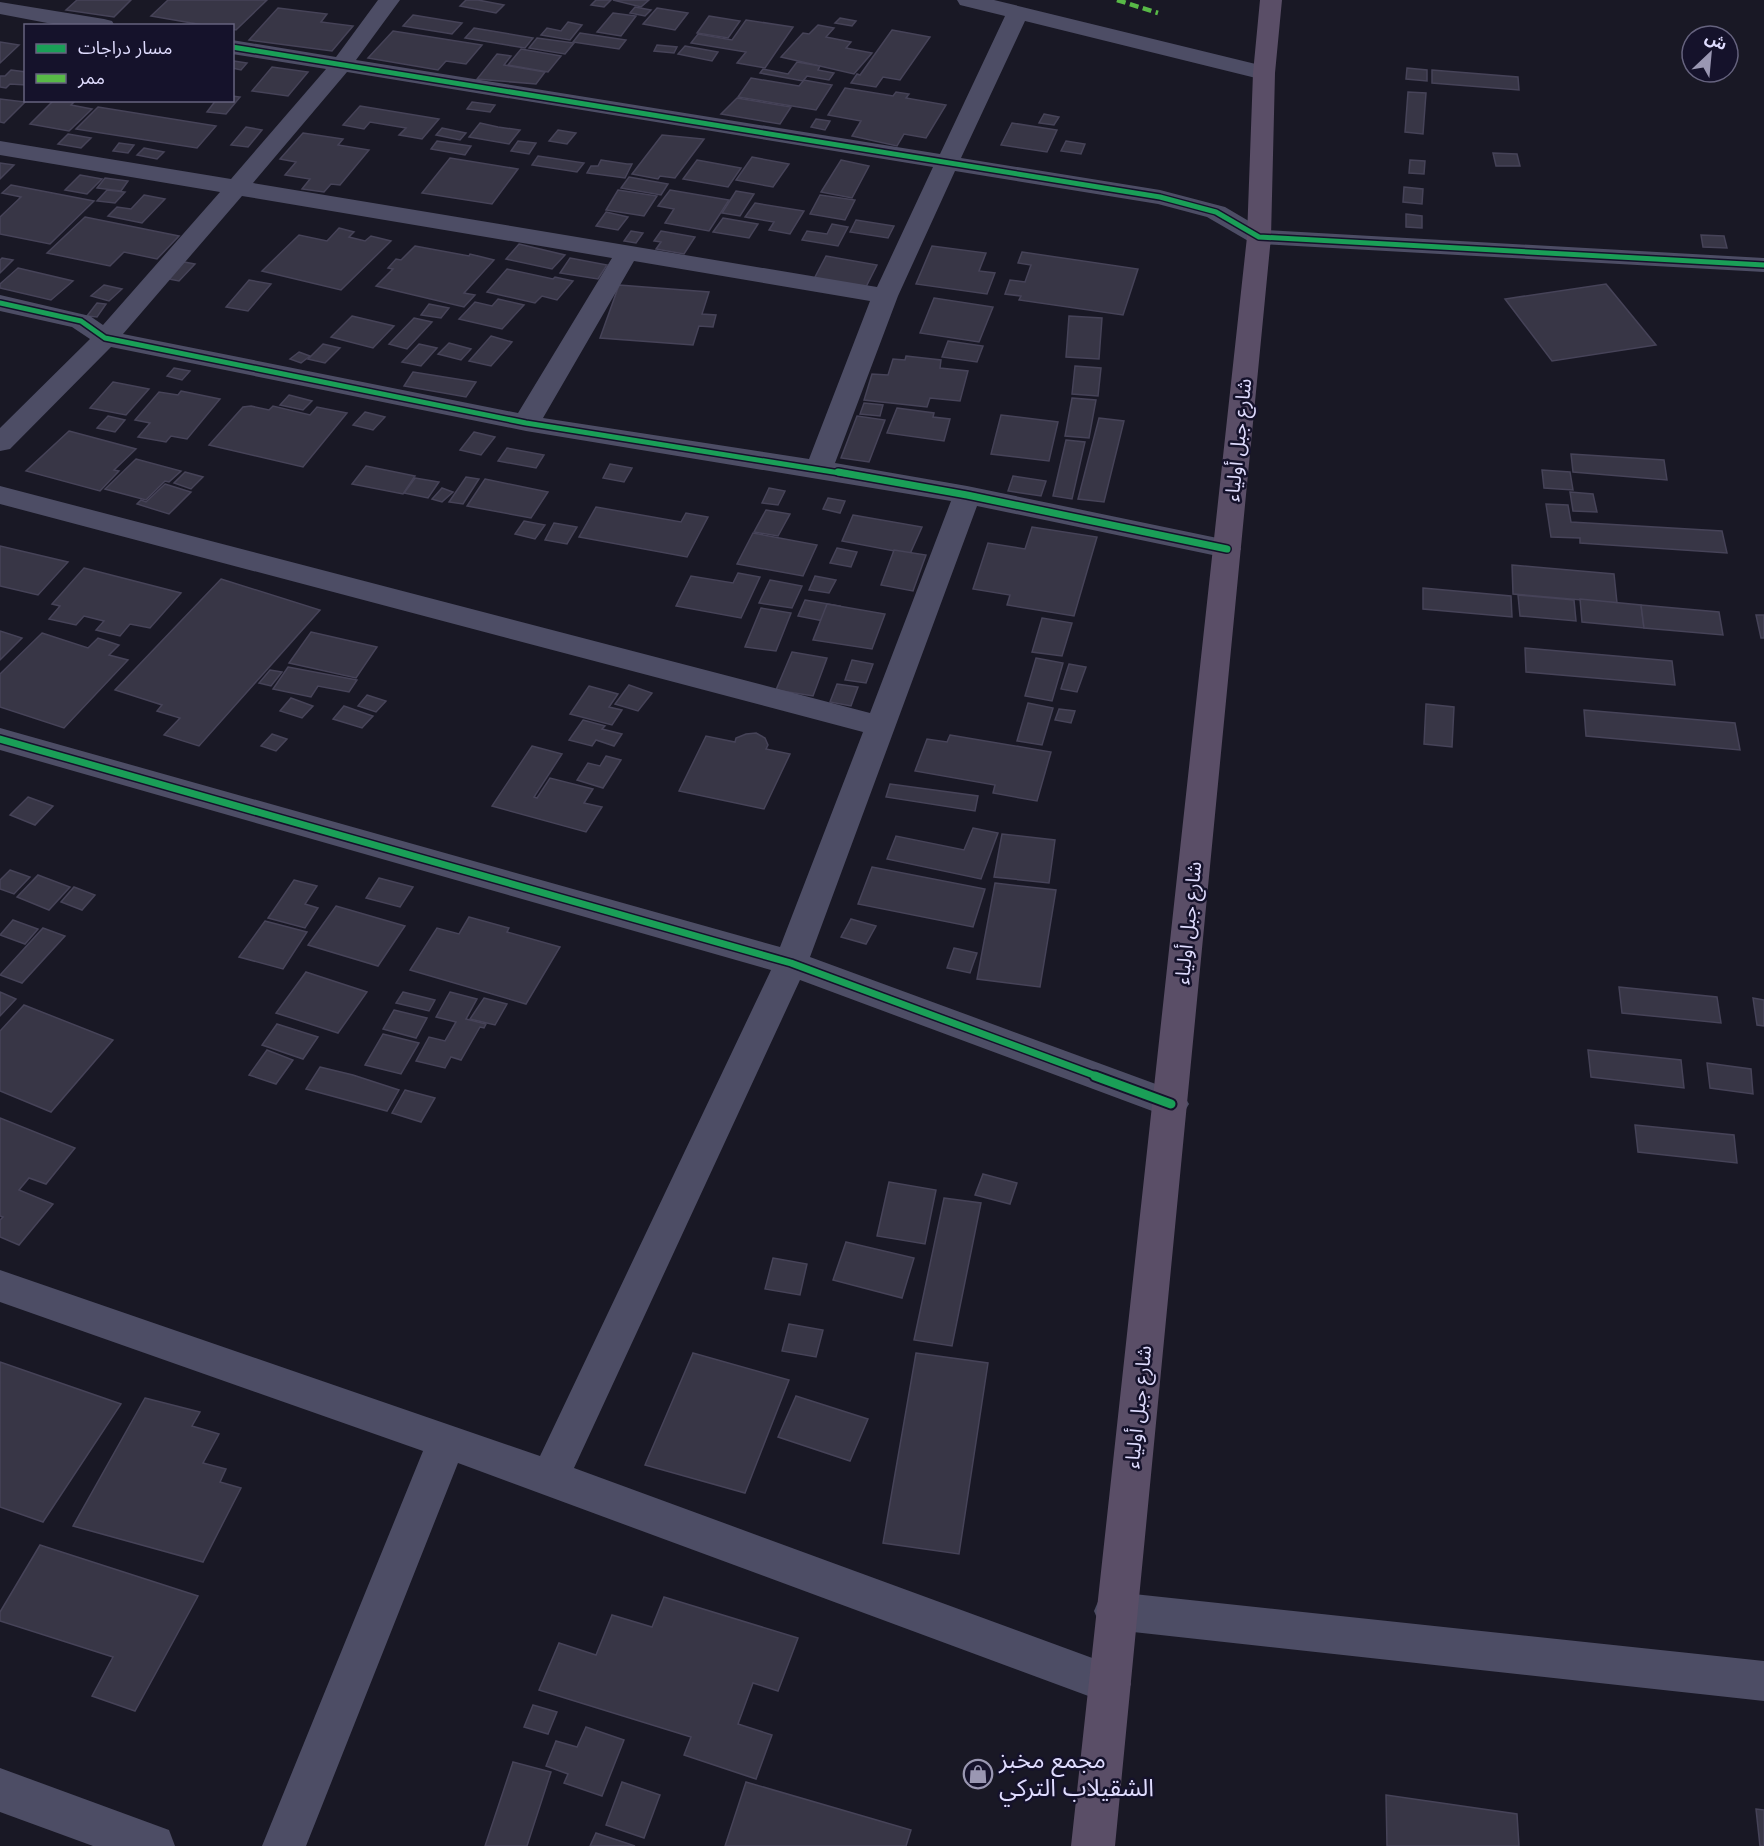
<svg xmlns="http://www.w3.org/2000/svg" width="1764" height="1846" font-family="Arial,'Noto Sans Arabic',sans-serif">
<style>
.building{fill:#383646;stroke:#464358;stroke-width:1.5}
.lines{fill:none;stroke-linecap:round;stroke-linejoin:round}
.minor{fill:#4d4d65;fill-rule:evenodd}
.trunk{fill:#5a4e67;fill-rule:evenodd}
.quiet{stroke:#58b947;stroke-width:4.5;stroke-dasharray:9 4.5;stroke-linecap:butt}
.cycleway-far2-casing{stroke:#15122b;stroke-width:8}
.cycleway-far1-casing{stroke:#15122b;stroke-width:10}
.cycleway-casing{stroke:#15122b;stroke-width:13}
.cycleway-far2{stroke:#1a9f57;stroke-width:5}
.cycleway-far1{stroke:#1a9f57;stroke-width:7}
.cycleway{stroke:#1a9f57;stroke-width:9}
.labels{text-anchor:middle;stroke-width:5;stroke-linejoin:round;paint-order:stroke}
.street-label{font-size:20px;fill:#dfdcfe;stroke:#15122b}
.near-poi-label{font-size:24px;fill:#dfdcfe;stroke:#15122b;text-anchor:start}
</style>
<rect width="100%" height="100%" fill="#191825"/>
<g class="building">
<polygon points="77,0 131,0 114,17 66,10"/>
<polygon points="168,0 267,0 236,30 232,29 232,26 209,26 151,16"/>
<polygon points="466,0 478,0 504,5 496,13 460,6"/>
<polygon points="596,0 611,0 604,7 591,5"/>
<polygon points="613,0 649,0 641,7"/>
<polygon points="635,7 651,10 645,16 630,13"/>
<polygon points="278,8 327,14 321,22 353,26 332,51 249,40"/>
<polygon points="657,8 688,13 675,30 643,24"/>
<polygon points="613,13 636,16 621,36 597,32"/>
<polygon points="413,15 462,23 452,34 403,26"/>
<polygon points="709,16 740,21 728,38 697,33"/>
<polygon points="840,18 856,21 852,26 835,23"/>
<polygon points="746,20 793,27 765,68 737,63 746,52 691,43 698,34 732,40"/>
<polygon points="568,22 582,25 570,40 541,35 547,28 561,31"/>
<polygon points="818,25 834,28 826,37 851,42 846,48 872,53 854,74 781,57 803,33 809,34"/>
<polygon points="474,28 533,38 525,48 465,38"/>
<polygon points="892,30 930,37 900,80 883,77 876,87 851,83 857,74 860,75"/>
<polygon points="393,31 482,45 466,64 446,61 438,70 368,58"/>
<polygon points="580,33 626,40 619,49 573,42"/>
<polygon points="537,38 574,43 565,54 529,48"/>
<polygon points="0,42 19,45 0,63"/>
<polygon points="657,45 677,47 674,53 654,51"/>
<polygon points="685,46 718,52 712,61 678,54"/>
<polygon points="521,49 561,56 548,72 508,65"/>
<polygon points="497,54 511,56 504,65 545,72 536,84 477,79"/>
<polygon points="234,61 247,63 241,70 232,68"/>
<polygon points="797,62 820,66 818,70 834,73 829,80 807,76 803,81 760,73 763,69 788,74"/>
<polygon points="272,67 308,72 288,96 252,91"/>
<polygon points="1407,68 1427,70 1427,81 1406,79"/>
<polygon points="11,70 26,72 26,85 10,84 6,88 0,87 0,76 5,76"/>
<polygon points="1432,70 1518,77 1519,90 1432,83"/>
<polygon points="751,78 799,86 804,80 832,85 816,110 738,97"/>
<polygon points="845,88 893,96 896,92 909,94 906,98 946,105 926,138 904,134 897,146 852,136 861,121 828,115"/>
<polygon points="1408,92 1426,93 1423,134 1405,132"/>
<polygon points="232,96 240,97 226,114 207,112 216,100 232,100"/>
<polygon points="737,98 791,107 780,124 721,114"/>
<polygon points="0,99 25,102 4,123 0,122"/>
<polygon points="54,100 76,100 71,105 92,109 69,131 30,124"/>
<polygon points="472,102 495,105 490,112 467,109"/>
<polygon points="360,106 439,119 422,139 399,135 406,128 370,122 364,129 343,125"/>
<polygon points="98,107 216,126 197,148 76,129"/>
<polygon points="1044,114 1059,117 1054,125 1039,123"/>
<polygon points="816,119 830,121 825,130 811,127"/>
<polygon points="480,123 498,127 520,130 509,144 469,137"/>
<polygon points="1012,123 1057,130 1047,152 1001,145"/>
<polygon points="246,127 262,130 248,147 231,145"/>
<polygon points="442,128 466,133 460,140 436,135"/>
<polygon points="558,130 576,133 567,144 549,141"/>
<polygon points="303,133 343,139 338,145 369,150 340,185 331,184 324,192 302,189 310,179 285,175 296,162 280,159"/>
<polygon points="68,134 91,138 81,148 58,144"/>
<polygon points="662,135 704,139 675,178 660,176 658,179 632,174"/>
<polygon points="437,141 471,146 465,155 431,149"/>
<polygon points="518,141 536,143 529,154 511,151"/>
<polygon points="1066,141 1085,144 1081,154 1061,151"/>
<polygon points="119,143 134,145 128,153 113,151"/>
<polygon points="144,148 164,152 157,159 137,155"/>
<polygon points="1493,153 1517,154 1520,166 1496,166"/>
<polygon points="538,156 584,163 577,172 532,165"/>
<polygon points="752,157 789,164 773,187 736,180"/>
<polygon points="450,158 518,169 492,204 422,193"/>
<polygon points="601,160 627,164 632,164 625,178 587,173 591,166 598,166"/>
<polygon points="697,160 741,168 728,187 683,179"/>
<polygon points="841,160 869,166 852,198 821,192"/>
<polygon points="1410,160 1425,161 1424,174 1409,173"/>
<polygon points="0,163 14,165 0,179"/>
<polygon points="80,175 102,179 87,194 65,190"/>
<polygon points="629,177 668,184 661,195 621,188"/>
<polygon points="105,178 128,181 121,191 97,188"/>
<polygon points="11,185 94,201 50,244 0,234 0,217 21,197 2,193"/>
<polygon points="1404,187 1423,189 1422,204 1403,202"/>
<polygon points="107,190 125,192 115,203 97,201"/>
<polygon points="618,190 657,196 644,216 606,210"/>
<polygon points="670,190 729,200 709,231 665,223 674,209 658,206"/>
<polygon points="736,191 754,194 740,216 722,213"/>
<polygon points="144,195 165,199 142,223 108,216 117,207 131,209"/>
<polygon points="820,195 855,200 845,220 810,214"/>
<polygon points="755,203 804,211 790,234 769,230 774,222 745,217"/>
<polygon points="606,212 628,217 618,230 596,226"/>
<polygon points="1406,214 1422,216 1422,228 1406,227"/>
<polygon points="85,217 179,236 157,259 124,252 110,266 47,253"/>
<polygon points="723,218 758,224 749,238 713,232"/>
<polygon points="856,220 894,226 888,238 850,232"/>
<polygon points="832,224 848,227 838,246 802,240 807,231 827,234"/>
<polygon points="339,228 354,232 349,237 365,241 371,236 391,241 341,290 262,271 299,235 327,241"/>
<polygon points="631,231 643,233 636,243 624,241"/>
<polygon points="661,231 695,237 684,254 656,249 661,242 654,241"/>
<polygon points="1701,235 1724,236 1727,248 1703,247"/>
<polygon points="519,244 565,255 552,269 506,259"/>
<polygon points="415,246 469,256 470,254 494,260 464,293 475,295 464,307 376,286 393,269 388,268 396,259 401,260"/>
<polygon points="932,246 986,253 979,271 995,273 987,294 916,284"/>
<polygon points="1022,252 1138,269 1123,315 1019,300 1021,296 1005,294 1010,280 1025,282 1031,265 1018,263"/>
<polygon points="826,256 877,265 866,287 814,279"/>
<polygon points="2,258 13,260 0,273 0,260"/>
<polygon points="570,258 607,265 598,279 560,273"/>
<polygon points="179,261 195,264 179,281 164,278"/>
<polygon points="18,268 73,281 51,300 0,288 0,284"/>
<polygon points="507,269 553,279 555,277 573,281 557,300 542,296 535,303 487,292"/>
<polygon points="249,280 271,284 248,311 226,307"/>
<polygon points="1606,284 1656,345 1552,361 1505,299"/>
<polygon points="104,285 122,289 109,301 91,296"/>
<polygon points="619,285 709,292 702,314 716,315 713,327 699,326 693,345 600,338"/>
<polygon points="934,298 993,307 979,342 920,333"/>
<polygon points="498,299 524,305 502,329 459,319 475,302 492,306"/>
<polygon points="97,303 106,304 97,317 87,316"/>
<polygon points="429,304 449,308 441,318 421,315"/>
<polygon points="352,316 394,326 373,348 331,337"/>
<polygon points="1069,316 1102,318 1099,359 1066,357"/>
<polygon points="414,318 432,322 407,349 389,344"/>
<polygon points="491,336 512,342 491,366 469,361"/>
<polygon points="948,341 983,346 977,362 942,357"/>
<polygon points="449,343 471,349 461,360 438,354"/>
<polygon points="323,344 340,348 325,363 308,359"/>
<polygon points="419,344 437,348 421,366 402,362"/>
<polygon points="299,352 310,356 301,363 290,359"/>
<polygon points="906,356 941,360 940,368 968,371 960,401 930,398 927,407 864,400 872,374 888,375 893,359 905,360"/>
<polygon points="1075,366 1101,368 1098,396 1072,394"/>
<polygon points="174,368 190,371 182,380 167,376"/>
<polygon points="413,372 476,382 466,397 404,386"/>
<polygon points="113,382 149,389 126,415 90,408"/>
<polygon points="181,391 220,399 187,439 171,436 166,442 138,437 150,423 135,420 159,392 178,395"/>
<polygon points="289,395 312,401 303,410 280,405"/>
<polygon points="1072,398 1096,400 1089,438 1065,436"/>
<polygon points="864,403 883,405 880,416 860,414"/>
<polygon points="251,406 269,410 273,406 310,415 317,407 347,413 303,467 209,445 243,407"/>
<polygon points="897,408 934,413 933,417 950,419 944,441 887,433"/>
<polygon points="365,412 385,417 373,430 353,425"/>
<polygon points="1001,415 1058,422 1049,461 991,454"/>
<polygon points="108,416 125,420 115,432 97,428"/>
<polygon points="857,416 885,420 869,462 841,458"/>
<polygon points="1099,418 1124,421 1104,502 1078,499"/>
<polygon points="69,431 136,449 114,470 119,471 100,491 26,471"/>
<polygon points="474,432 495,437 481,455 460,450"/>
<polygon points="1066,440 1085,442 1072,499 1053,496"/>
<polygon points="507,448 544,455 536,468 498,461"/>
<polygon points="1571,454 1664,460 1667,480 1573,472"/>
<polygon points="136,459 181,471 169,482 165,481 146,500 105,489"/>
<polygon points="610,464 632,468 624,482 603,478"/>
<polygon points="366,466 415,476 403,494 352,484"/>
<polygon points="1542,470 1570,472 1573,490 1544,488"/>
<polygon points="185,472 203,477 191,489 174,483"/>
<polygon points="1013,476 1046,481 1041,496 1008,491"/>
<polygon points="466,477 479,479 463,504 449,502"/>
<polygon points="415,478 439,482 428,498 404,493"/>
<polygon points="485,479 548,492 531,518 467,506"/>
<polygon points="165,484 191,492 169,514 137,504 141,500 146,502"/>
<polygon points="442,488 453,492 442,502 432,499"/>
<polygon points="769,488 785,491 778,505 762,503"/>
<polygon points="1570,492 1593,494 1597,512 1573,511"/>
<polygon points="828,498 845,501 840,513 823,509"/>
<polygon points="1546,504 1568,505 1571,522 1722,531 1727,553 1580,543 1580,538 1551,537"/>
<polygon points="596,507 681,522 686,513 708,517 687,557 579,537"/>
<polygon points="766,510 790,514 778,536 754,532"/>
<polygon points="853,515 922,527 910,554 842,541"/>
<polygon points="524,521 545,525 535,539 515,534"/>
<polygon points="554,523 577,527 567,544 545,540"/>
<polygon points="1032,527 1097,537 1074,616 1007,605 1010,595 973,589 988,543 1025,549"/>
<polygon points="753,533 817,545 803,576 737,564"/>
<polygon points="0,546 68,562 38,595 0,586"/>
<polygon points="837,548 857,552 851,567 830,563"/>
<polygon points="894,550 926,555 913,591 881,585"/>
<polygon points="1512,565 1614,574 1617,603 1513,594"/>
<polygon points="84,568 181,593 150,628 130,624 120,636 96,630 104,621 84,616 76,625 49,619 60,606 52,604"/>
<polygon points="738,573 760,577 741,618 676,606 691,576 733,583"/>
<polygon points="815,576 836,580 829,593 809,590"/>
<polygon points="221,579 320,610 199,746 164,735 180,718 157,711 162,705 115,690"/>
<polygon points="770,580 802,586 792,608 759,603"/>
<polygon points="1423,588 1511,596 1512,617 1423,609"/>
<polygon points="1518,595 1574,600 1576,621 1520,616"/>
<polygon points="1580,599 1641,605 1644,628 1582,622"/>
<polygon points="805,600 840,606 833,623 798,616"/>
<polygon points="827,604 885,614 872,649 813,640"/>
<polygon points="1641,605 1719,612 1723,635 1644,628"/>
<polygon points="761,608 791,613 776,651 745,647"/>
<polygon points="1756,615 1764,615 1764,638 1761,638"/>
<polygon points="1042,618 1072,623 1062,656 1032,652"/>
<polygon points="0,631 22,638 0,660"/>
<polygon points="311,632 377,647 356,678 289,663"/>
<polygon points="42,633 88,648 98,638 119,645 109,655 128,660 64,728 0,707 0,674"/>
<polygon points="1525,648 1672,661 1675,685 1526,672"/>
<polygon points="792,652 827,658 813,696 776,690"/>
<polygon points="1036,658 1063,663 1052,701 1025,696"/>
<polygon points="852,660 873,664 866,683 845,680"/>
<polygon points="1069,664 1086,667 1077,692 1061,689"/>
<polygon points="288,667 357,680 349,692 318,686 311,697 273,689"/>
<polygon points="270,670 282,672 271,686 259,683"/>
<polygon points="837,684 858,687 851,706 830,702"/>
<polygon points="629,685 652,693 638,711 615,704"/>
<polygon points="589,686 618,694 609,707 622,710 612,725 570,714"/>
<polygon points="367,695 386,701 376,712 358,706"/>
<polygon points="291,698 313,706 302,718 280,711"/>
<polygon points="1028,703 1053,708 1042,745 1017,741"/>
<polygon points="1426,704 1454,707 1452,747 1424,744"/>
<polygon points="344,706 373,716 362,728 333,719"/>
<polygon points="1059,709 1075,711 1071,723 1055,720"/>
<polygon points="1584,710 1735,723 1740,750 1586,736"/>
<polygon points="583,720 605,726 602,729 622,734 614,746 596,740 592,746 569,740"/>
<polygon points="756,733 765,738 768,745 766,749 790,754 764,809 679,791 706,736 735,742 736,738 746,734"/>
<polygon points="272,734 287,739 276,751 261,746"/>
<polygon points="950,735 1051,752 1037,801 993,793 995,785 915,771 927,739 947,742"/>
<polygon points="532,746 562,754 534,797 537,798 550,778 593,789 584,803 602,807 586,832 492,806"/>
<polygon points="606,756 621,760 603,788 577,780 588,763 600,766"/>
<polygon points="890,784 978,796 975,811 886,797"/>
<polygon points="28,797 53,806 35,825 10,815"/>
<polygon points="973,828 998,833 981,879 887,859 896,836 964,850"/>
<polygon points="1002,834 1055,840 1049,883 994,877"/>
<polygon points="872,867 985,889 973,927 858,904"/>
<polygon points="10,870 30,877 14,894 0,889 0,880"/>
<polygon points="38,875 70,887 49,910 17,897"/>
<polygon points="379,878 413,887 400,907 366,898"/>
<polygon points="294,880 317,886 305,904 318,908 305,928 268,918"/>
<polygon points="995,883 1056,890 1040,987 977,979"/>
<polygon points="74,887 95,895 82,910 61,902"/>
<polygon points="336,906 405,926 378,966 308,945"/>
<polygon points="469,917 509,928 507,932 560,947 526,1004 410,970 437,928 459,934"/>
<polygon points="851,919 876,926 866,944 841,937"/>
<polygon points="13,920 38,929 25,944 0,935"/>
<polygon points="265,921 307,932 283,969 239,957"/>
<polygon points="43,928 65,936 22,983 0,975"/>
<polygon points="954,948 977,953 970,973 947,968"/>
<polygon points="306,972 367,992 338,1033 276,1013"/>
<polygon points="1619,987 1717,997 1721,1023 1622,1013"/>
<polygon points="0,992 16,999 0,1016"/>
<polygon points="403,992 435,1000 429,1011 396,1003"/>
<polygon points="450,992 477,999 466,1019 486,1024 484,1028 480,1027 461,1060 451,1057 445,1068 416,1061 429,1037 445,1041 456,1022 436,1017"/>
<polygon points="484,998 507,1004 495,1025 470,1019"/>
<polygon points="1753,998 1764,1000 1764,1026 1757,1025"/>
<polygon points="24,1005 113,1040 51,1112 0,1091 0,1031"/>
<polygon points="394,1010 427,1018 416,1038 383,1029"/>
<polygon points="277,1024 318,1037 303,1059 262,1045"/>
<polygon points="383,1034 419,1043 401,1074 365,1065"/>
<polygon points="267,1050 293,1060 276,1084 249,1075"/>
<polygon points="1588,1050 1681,1060 1684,1088 1591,1077"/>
<polygon points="1707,1063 1751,1069 1753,1094 1710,1088"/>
<polygon points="320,1067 353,1075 399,1090 387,1111 306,1089"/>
<polygon points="405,1090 435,1098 421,1122 392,1113"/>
<polygon points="0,1118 75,1148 46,1184 29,1178 19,1190 53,1204 19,1245 0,1237 0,1220 3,1217 0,1216"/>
<polygon points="1635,1125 1734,1135 1737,1163 1638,1152"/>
<polygon points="983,1174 1017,1183 1010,1204 975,1195"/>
<polygon points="889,1182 936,1190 925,1244 877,1236"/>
<polygon points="944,1198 981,1203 952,1346 914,1340"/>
<polygon points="846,1242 914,1258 902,1298 833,1280"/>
<polygon points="773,1258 807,1264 800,1295 765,1289"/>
<polygon points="789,1324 823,1330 816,1357 782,1351"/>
<polygon points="693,1353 789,1380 745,1493 645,1465"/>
<polygon points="916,1353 988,1363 959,1554 883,1543"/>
<polygon points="0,1362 121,1404 43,1522 0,1507"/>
<polygon points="796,1396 868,1419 850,1461 778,1437"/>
<polygon points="145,1398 200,1412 192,1426 219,1434 203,1463 226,1469 220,1482 241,1488 203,1562 73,1526"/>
<polygon points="40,1545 198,1596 135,1711 92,1696 113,1657 0,1621 0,1612"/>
<polygon points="664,1597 798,1638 778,1691 753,1683 738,1724 772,1735 756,1779 684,1755 691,1737 539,1690 559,1643 596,1655 612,1615 652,1627"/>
<polygon points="533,1705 557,1712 548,1734 524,1727"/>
<polygon points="586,1727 624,1740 602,1796 564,1783 568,1774 546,1766 556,1741 577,1747"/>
<polygon points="513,1762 551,1772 527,1846 485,1846"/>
<polygon points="622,1782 660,1795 644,1838 606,1825"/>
<polygon points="746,1782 911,1830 906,1846 725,1846"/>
<polygon points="1386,1795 1517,1814 1519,1846 1387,1846"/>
<polygon points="1756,1809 1764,1810 1764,1846 1760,1846"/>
<polygon points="596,1833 635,1846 590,1846"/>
</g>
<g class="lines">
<g class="minor">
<path d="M378,0H400L356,60L940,154L1005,16L960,5L957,0H994L1272,68L1275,73L1272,78L1264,80L1025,21L961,158L1160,190L1225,207L1264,230L1764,258V272L1259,244L1250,242L1207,217L1158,204L955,171L898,296L835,463L967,486L1227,540L1237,543L1241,549L1237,555L1227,558L977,506L810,957L1183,1094L1189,1104L1183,1114L1171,1118L800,980L574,1468L1125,1670L1131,1684L1125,1698L1110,1704L458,1463L306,1846H262L423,1451L0,1302V1270L540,1456L771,970L0,750V728L780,947L863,732L0,504V486L870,713L951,501L526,431L111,347L10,449L0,451V428L90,339L72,327L0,311V295L90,316L103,325L220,192L0,155V141L231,179L326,69L232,54V40L336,57ZM347,72L933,167L877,287L253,183ZM242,196L612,258L518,413L123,334ZM634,261L870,301L809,459L543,418Z"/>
<polygon points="0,2 104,19 112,21 115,26 63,26 0,14"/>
<polygon points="1115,1592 1764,1661 1764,1701 1115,1630 1100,1625 1094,1611 1100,1597"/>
<polygon points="0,1768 169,1830 175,1846 93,1846 0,1812"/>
</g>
<polygon class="trunk" points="1260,0 1282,0 1275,73 1271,237 1115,1846 1071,1846 1247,237 1253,73"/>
<polyline class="quiet" points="1117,0 1158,13"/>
<g class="cycleway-far2-casing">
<g id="cycleway-far2">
<polyline points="232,47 1160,197 1216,212 1259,237 1764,265"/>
<polyline points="0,303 81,321 105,338 526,423 846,474"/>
</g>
</g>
<g class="cycleway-far1-casing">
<g id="cycleway-far1">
<polyline points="838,472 967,495 1227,549"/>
<polyline points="0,739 791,963 1099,1077"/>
</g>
</g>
<g class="cycleway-casing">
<polyline id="cycleway" points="1095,1076 1171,1104"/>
</g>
<use href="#cycleway-far2" class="cycleway-far2"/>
<use href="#cycleway-far1" class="cycleway-far1"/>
<use href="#cycleway" class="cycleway"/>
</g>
<defs>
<g id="shop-ring" transform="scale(1.5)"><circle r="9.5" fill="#15122b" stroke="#9a97b2" stroke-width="1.5"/><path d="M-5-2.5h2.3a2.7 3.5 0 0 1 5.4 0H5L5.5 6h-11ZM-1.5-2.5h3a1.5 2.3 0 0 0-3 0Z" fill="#9a97b2"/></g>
</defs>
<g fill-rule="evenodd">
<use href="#shop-ring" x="978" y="1774"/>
</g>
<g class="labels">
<g class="street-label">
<text transform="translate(1238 440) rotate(-84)" y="7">شارع جبل أولياء</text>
<text transform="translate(1188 923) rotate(-84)" y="7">شارع جبل أولياء</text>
<text transform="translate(1138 1407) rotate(-84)" y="7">شارع جبل أولياء</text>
</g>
<g class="near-poi-label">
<text x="999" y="1768">مجمع مخبز<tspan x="999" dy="28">الشقيلاب التركي</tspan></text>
</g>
</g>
<rect x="24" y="24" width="210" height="78" fill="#15122b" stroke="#66637f" stroke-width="1.5"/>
<rect x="36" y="44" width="30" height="9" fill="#1a9f57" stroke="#66637f" stroke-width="1.5"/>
<text x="78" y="54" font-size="18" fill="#dfdcfe">مسار دراجات</text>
<rect x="36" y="74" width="30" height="9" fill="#58b947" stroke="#66637f" stroke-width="1.5"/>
<text x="78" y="84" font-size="18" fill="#dfdcfe">ممر</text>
<g transform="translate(1710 54) rotate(26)"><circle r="28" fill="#15122b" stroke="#66637f" stroke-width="1.5"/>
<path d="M0-4.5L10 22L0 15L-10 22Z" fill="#9a97b2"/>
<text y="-9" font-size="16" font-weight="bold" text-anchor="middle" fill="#dfdcfe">ش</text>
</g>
</svg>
